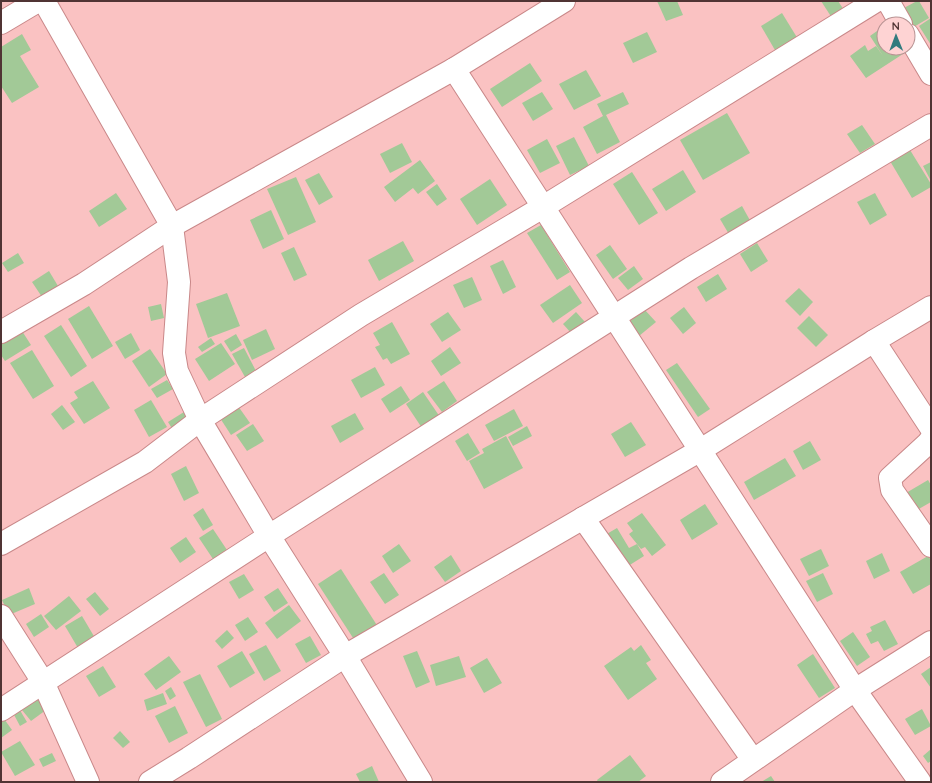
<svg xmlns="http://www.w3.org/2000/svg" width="932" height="783" font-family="Quicksand,sans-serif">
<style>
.building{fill:#a2c997}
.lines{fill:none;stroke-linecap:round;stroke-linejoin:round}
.minor-casing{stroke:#c98889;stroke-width:24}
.minor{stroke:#fff;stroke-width:22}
</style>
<rect width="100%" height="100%" fill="#fac2c2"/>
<g class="building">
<polygon points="657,1 677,1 683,15 666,21"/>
<polygon points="821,1 838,1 844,10 832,18"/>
<polygon points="917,1 919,1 929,18 912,28 902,9"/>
<polygon points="782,13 801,44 779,57 761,26"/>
<polygon points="931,18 931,45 919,26"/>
<polygon points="884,26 884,48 903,48 906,52 866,78 850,56 865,45 868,51 876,46 883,56 870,36"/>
<polygon points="647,32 657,52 633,63 623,43"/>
<polygon points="22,34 31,50 20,56 39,87 12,103 1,86 1,47"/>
<polygon points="530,63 542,81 502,107 490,89"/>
<polygon points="586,70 601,96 574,110 559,84"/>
<polygon points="542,92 553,109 533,121 522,103"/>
<polygon points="623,92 629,104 606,115 620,142 597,154 583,127 603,116 597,104"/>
<polygon points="727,113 750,153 703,180 680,140"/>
<polygon points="862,125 875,144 860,153 847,134"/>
<polygon points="574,137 589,166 570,175 556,146"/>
<polygon points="547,139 560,163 540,173 527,150"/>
<polygon points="402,143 412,162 390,173 380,154"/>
<polygon points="910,150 931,184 931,187 912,198 890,161"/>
<polygon points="420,160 435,181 418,194 413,188 395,202 384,187"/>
<polygon points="931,162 931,181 923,166"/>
<polygon points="683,170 696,192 666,211 652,189"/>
<polygon points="632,172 658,213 639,225 613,184"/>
<polygon points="319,173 333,197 319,205 305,180"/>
<polygon points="296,177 316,222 288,235 267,189"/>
<polygon points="490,179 507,205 477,225 460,199"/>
<polygon points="437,184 447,199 437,206 426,192"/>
<polygon points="116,193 127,209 99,227 89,211"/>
<polygon points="875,193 887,215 870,225 857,202"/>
<polygon points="742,206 752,224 730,236 720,219"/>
<polygon points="271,210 284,239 263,249 250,220"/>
<polygon points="541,225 570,272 557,280 527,233"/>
<polygon points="403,241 414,261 379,281 368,260"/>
<polygon points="757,243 768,261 751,272 740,254"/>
<polygon points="610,245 627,269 613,279 596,255"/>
<polygon points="294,247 307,275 294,281 281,253"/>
<polygon points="18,253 24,263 8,272 2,263"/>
<polygon points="503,260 516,287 503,294 490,266"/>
<polygon points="634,266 643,279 628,290 618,278"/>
<polygon points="49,271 58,286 42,297 32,282"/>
<polygon points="718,274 727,289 706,302 697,287"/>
<polygon points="472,277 482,300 464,308 453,285"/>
<polygon points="570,285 582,303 553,323 540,305"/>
<polygon points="799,288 813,302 800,316 785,301"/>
<polygon points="227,293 240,326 208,338 196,304"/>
<polygon points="161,304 164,318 151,321 148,307"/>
<polygon points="89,306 113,346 92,359 68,319"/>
<polygon points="684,307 696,323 683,334 670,318"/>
<polygon points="644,309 656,322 639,336 628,323"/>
<polygon points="448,312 461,330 442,342 430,324"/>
<polygon points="576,312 585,322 572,334 563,324"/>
<polygon points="809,316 828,335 816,347 797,328"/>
<polygon points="392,322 410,354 391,364 387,358 383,360 375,347 380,345 373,333"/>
<polygon points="61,325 87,366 71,377 44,336"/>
<polygon points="266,329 275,349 252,360 243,340"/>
<polygon points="22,331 31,345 5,361 1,355 1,344"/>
<polygon points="131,333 140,350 125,359 115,342"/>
<polygon points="236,334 242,345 231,352 224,341"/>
<polygon points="211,338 215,344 202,352 198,347"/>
<polygon points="221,343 235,364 209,381 195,359"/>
<polygon points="450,347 461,363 441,376 431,361"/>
<polygon points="244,348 256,371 245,377 232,354"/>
<polygon points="150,349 167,374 149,387 132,361"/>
<polygon points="32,350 54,386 33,399 10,363"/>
<polygon points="677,363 710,409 698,417 666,370"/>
<polygon points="375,367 385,385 361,398 351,380"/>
<polygon points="167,380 173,389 157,398 151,389"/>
<polygon points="93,381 110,408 84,424 70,403 78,398 74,392"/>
<polygon points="444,381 457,401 442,412 427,392"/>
<polygon points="401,386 410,400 390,413 381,399"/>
<polygon points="423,392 442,420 424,431 406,404"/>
<polygon points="151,400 167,427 149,437 134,410"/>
<polygon points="62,405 75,422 63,430 51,414"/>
<polygon points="238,406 250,423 231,435 220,418"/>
<polygon points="514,409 523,426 494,441 485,425"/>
<polygon points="184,412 190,420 173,430 168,422"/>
<polygon points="355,413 364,429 340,443 331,426"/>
<polygon points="631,422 646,445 625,457 611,434"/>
<polygon points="253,424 264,441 247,451 236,435"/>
<polygon points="527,426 532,436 513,446 508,437"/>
<polygon points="468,433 480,453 467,461 455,441"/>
<polygon points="506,436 523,468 484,489 469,461 484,453 482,449"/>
<polygon points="810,441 821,460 803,470 793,451"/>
<polygon points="785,458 796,476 754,500 744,482"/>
<polygon points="186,466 199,493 184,501 171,474"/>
<polygon points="928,480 931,485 931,502 917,510 906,493"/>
<polygon points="705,504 718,524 692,540 680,520"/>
<polygon points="203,508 213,525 203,531 193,515"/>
<polygon points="642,513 666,545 652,556 645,547 641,549 629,534 633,531 627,523"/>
<polygon points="617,528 629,548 637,544 644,556 625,568 605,535"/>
<polygon points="213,529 229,553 215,562 199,538"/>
<polygon points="186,537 196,552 180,563 170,548"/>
<polygon points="399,544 411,561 393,573 382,556"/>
<polygon points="821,549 829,566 809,576 800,559"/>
<polygon points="882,553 890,571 874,579 866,561"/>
<polygon points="451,555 461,571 445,582 434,567"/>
<polygon points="928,556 931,560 931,584 913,594 900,572"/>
<polygon points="341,569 380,630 357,644 318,584"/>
<polygon points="384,573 399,595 385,604 370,582"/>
<polygon points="823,573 833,594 817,602 806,581"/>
<polygon points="244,574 254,590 239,599 229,582"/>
<polygon points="29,588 35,604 9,615 2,600"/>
<polygon points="278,588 288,603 274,612 264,597"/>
<polygon points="95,592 109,609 100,616 86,599"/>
<polygon points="69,596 81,611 56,630 44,616"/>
<polygon points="289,605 301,621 277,639 265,623"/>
<polygon points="41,614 49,627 34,637 26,624"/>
<polygon points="82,616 95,638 78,648 65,626"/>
<polygon points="248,617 258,632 245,641 235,625"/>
<polygon points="885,620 898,644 884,651 878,641 871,644 866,634 872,631 870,627"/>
<polygon points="227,630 234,638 222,649 215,641"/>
<polygon points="853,632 870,657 857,666 840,641"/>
<polygon points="310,636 321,655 306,663 295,644"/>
<polygon points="266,645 281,671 264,681 249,654"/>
<polygon points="641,645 651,660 646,663 657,679 628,700 604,666 631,647 634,651"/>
<polygon points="242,651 255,673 230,688 217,666"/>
<polygon points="417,651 430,682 416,688 403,656"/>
<polygon points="813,654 835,688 819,698 797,665"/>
<polygon points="169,656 181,672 156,690 144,674"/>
<polygon points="459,656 466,677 436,686 430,665"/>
<polygon points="487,658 502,683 484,693 470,668"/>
<polygon points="103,666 116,687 99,697 86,676"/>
<polygon points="931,667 931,688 921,674"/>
<polygon points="200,674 222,719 206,727 183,682"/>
<polygon points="171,687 176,696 170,700 165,691"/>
<polygon points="163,693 167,704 147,711 144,700"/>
<polygon points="41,696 50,707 31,721 22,710"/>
<polygon points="175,706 188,733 169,743 155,716"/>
<polygon points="18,707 27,722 20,726 12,711"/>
<polygon points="922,709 931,726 915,735 905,719"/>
<polygon points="2,716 12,730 1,738 1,717"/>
<polygon points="120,731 130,742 123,748 113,738"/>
<polygon points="20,741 35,765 15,776 1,752"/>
<polygon points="931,749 931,761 928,763 923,756"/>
<polygon points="52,753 56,761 43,767 39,759"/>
<polygon points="630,755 646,776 638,782 598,782 597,780"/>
<polygon points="372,766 379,782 360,782 356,774"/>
<polygon points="771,776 775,782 761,782"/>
</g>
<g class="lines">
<g class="minor-casing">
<g id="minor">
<polyline points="44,1 172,226 179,282 174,353 177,371 200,420 269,536 345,656 421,782"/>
<polyline points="888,1 901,24"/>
<polyline points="1,23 38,1"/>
<polyline points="908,35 931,74"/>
<polyline points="454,69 855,690 920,782"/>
<polyline points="1,332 84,284 172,226 454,69 564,1"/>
<polyline points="874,341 931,428"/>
<polyline points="931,439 928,443 890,478 892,490 931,546"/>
<polyline points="583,518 753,760"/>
<polyline points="1,544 145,462 200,420 361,315 543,207 876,1"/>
<polyline points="1,616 43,682 88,782"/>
<polyline points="1,710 269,536 691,268 931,125"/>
<polyline points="150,782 189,758 345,656 699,451 874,341 931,307"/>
<polyline points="722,782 855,690 931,642"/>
</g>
</g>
<use href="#minor" class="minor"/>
</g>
<rect width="932" height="783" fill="none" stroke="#503434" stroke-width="4"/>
<g transform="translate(896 36) rotate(359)"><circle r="19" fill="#fed3d3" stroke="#b89393"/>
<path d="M0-3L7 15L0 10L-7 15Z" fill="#327b7e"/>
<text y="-6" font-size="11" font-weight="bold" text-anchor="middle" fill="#503434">N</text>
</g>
</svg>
